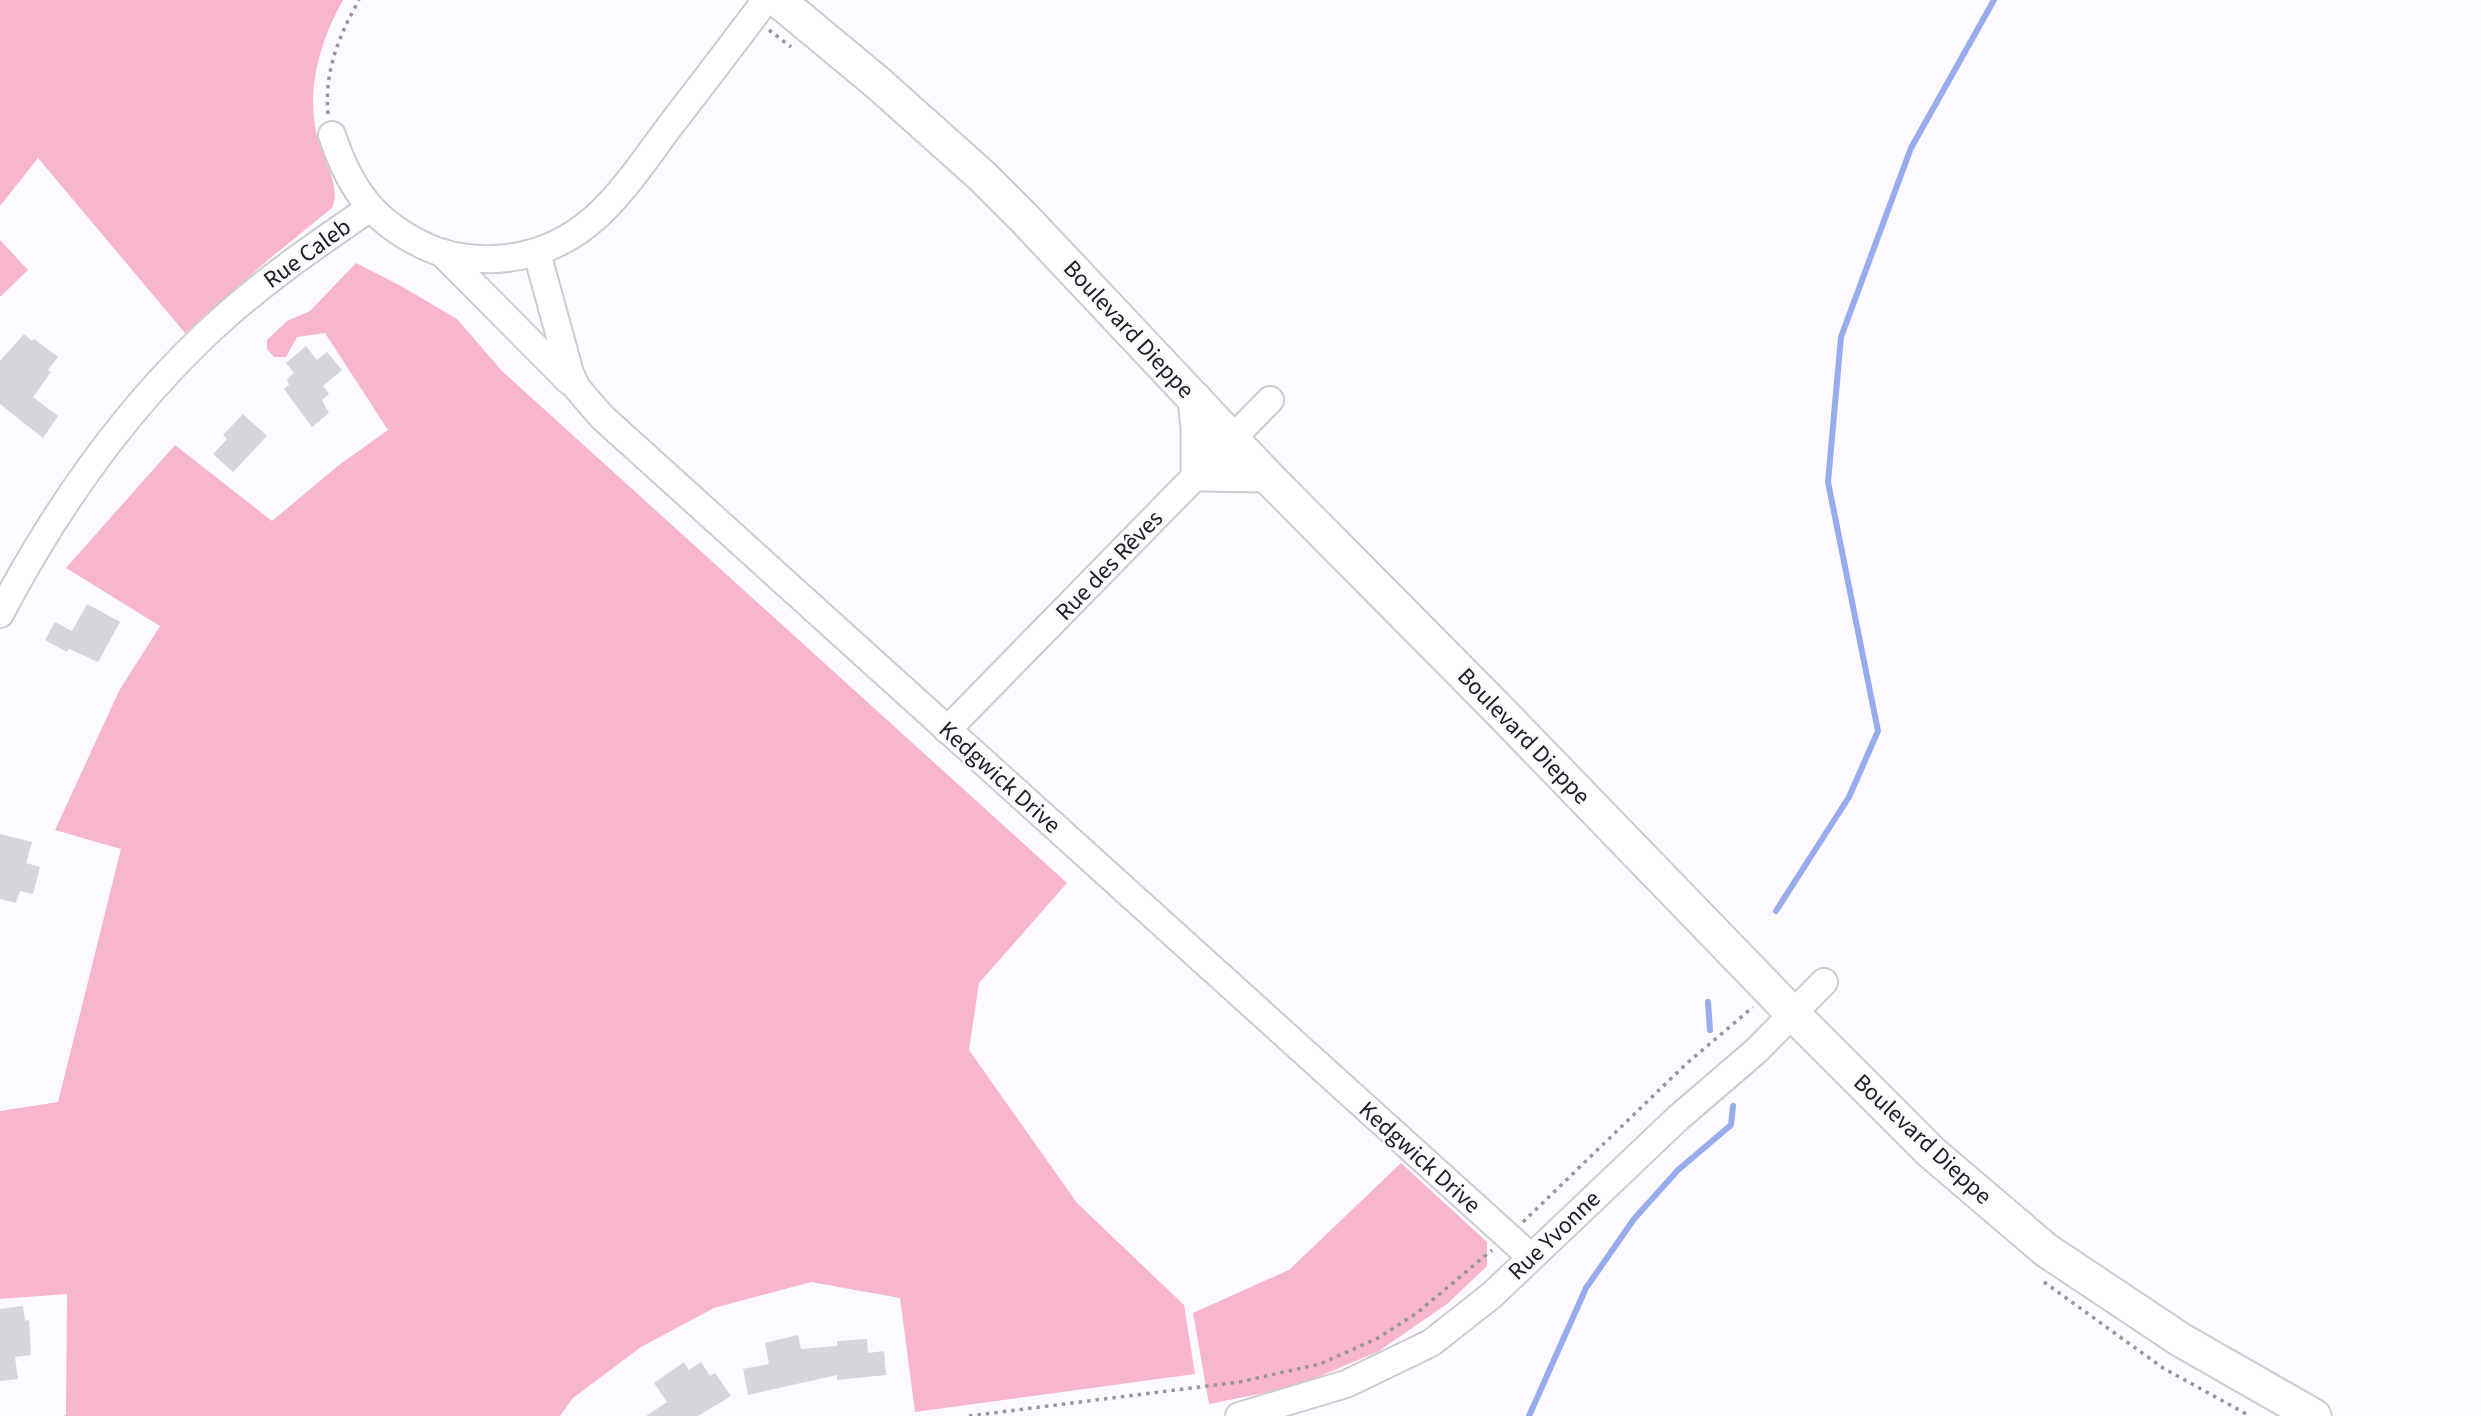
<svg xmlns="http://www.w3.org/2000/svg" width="2481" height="1416" font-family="'Source Sans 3',sans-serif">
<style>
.green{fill:#f7b6ce}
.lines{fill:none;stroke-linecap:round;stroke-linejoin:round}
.stream{stroke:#98aced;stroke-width:6}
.building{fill:#d6d5dc}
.minor-casing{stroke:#cdcad0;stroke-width:30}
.major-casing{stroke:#cdcad0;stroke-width:37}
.path{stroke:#98969a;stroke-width:3.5;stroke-dasharray:3.5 5;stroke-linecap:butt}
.minor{stroke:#fff;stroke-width:26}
.major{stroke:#fff;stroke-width:33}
.labels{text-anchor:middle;stroke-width:5;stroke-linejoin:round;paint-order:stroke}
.street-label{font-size:24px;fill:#222023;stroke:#fcf9ff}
</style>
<rect width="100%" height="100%" fill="#fcf9ff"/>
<g class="green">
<path d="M0,0H343C320,41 306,89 317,136C322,159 342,185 332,208L268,260L185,333L38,158L0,206Z"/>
<polygon points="0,240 28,270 0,297"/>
<polygon points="356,263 401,286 457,319 502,371 1067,883 979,983 969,1050 1077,1203 1184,1305 1195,1374 915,1412 900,1298 811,1282 714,1308 641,1347 573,1398 560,1416 63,1416 66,1415 67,1294 0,1299 0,1111 58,1102 121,849 55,830 119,691 160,626 66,568 175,445 272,521 339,465 388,430 325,333 297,337 286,357 274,357 267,349 267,340 287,321 310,311"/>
<polygon points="1401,1163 1487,1242 1487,1266 1447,1304 1379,1351 1295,1387 1209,1404 1193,1313 1289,1270"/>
</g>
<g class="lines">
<g class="stream">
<polyline points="1776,911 1849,797 1878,731 1828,482 1841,337 1911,148 1994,0"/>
<polyline points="1708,1002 1710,1030"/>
<polyline points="1529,1416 1586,1288 1634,1219 1678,1170 1731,1125 1733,1106"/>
</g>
</g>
<g class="building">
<polygon points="24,334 32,341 34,339 58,357 48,370 51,372 33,397 58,416 43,438 0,404 0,361"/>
<polygon points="306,346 317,360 327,352 342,370 323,386 329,394 322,400 329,413 312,427 284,389 289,385 287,379 294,373 286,363"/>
<polygon points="243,414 267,436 233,472 213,454 227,439 223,435"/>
<polygon points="87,604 120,622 98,662 69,649 67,652 45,640 55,622 72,631"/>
<polygon points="0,834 32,842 26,863 40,867 33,894 20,891 16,903 0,899"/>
<polygon points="23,1306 25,1321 29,1320 31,1355 15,1357 18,1379 0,1381 0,1309"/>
<polygon points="798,1335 801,1349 837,1346 837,1341 867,1339 868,1353 884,1351 886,1375 837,1380 837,1375 748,1395 743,1369 769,1364 765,1343"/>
<polygon points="684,1362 689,1370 701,1362 710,1376 715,1373 731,1396 698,1416 646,1416 667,1402 654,1383"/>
</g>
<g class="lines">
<g class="minor-casing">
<g id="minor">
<path d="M332,135C350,190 375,224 429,248C452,258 481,261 507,258C591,248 626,184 673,122C704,82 735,41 766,0"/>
<polyline points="442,253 569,381"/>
<polyline points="537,253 570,373 577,388 602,417 1531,1257"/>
<path d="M0,614C53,513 122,414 205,335C255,287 313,247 370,208"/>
<polyline points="947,730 1270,400"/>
<polyline points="1239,1416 1346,1384 1431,1343 1492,1295 1678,1118 1756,1051 1824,982"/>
</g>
</g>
<g class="major-casing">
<g id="major">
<polyline points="778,0 878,83 982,176 1025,219 1266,475 1494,705 1793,1014 1931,1152 2046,1250 2181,1340 2314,1416"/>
<polyline points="1195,399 1198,427 1198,474 1266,475"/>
</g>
</g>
<g class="path">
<polyline points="769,30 791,47"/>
<path d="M328,114C324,71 339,36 359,0"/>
<polyline points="1523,1222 1686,1064 1753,1007"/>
<polyline points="2044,1282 2163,1368 2250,1416"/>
<polyline points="969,1416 1239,1382 1320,1364 1378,1338 1417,1313 1492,1250"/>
</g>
<use href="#minor" class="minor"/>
<use href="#major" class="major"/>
</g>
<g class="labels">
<g class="street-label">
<text transform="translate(307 253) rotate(-36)" y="8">Rue Caleb</text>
<text transform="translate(1129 329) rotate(47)" y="8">Boulevard Dieppe</text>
<text transform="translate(1109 565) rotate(-46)" y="8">Rue des Rêves</text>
<text transform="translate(1524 736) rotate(46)" y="8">Boulevard Dieppe</text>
<text transform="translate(1000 777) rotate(42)" y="8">Kedgwick Drive</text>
<text transform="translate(1923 1139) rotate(43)" y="8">Boulevard Dieppe</text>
<text transform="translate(1420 1157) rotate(42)" y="8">Kedgwick Drive</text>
<text transform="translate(1554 1235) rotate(-44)" y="8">Rue Yvonne</text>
</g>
</g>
</svg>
